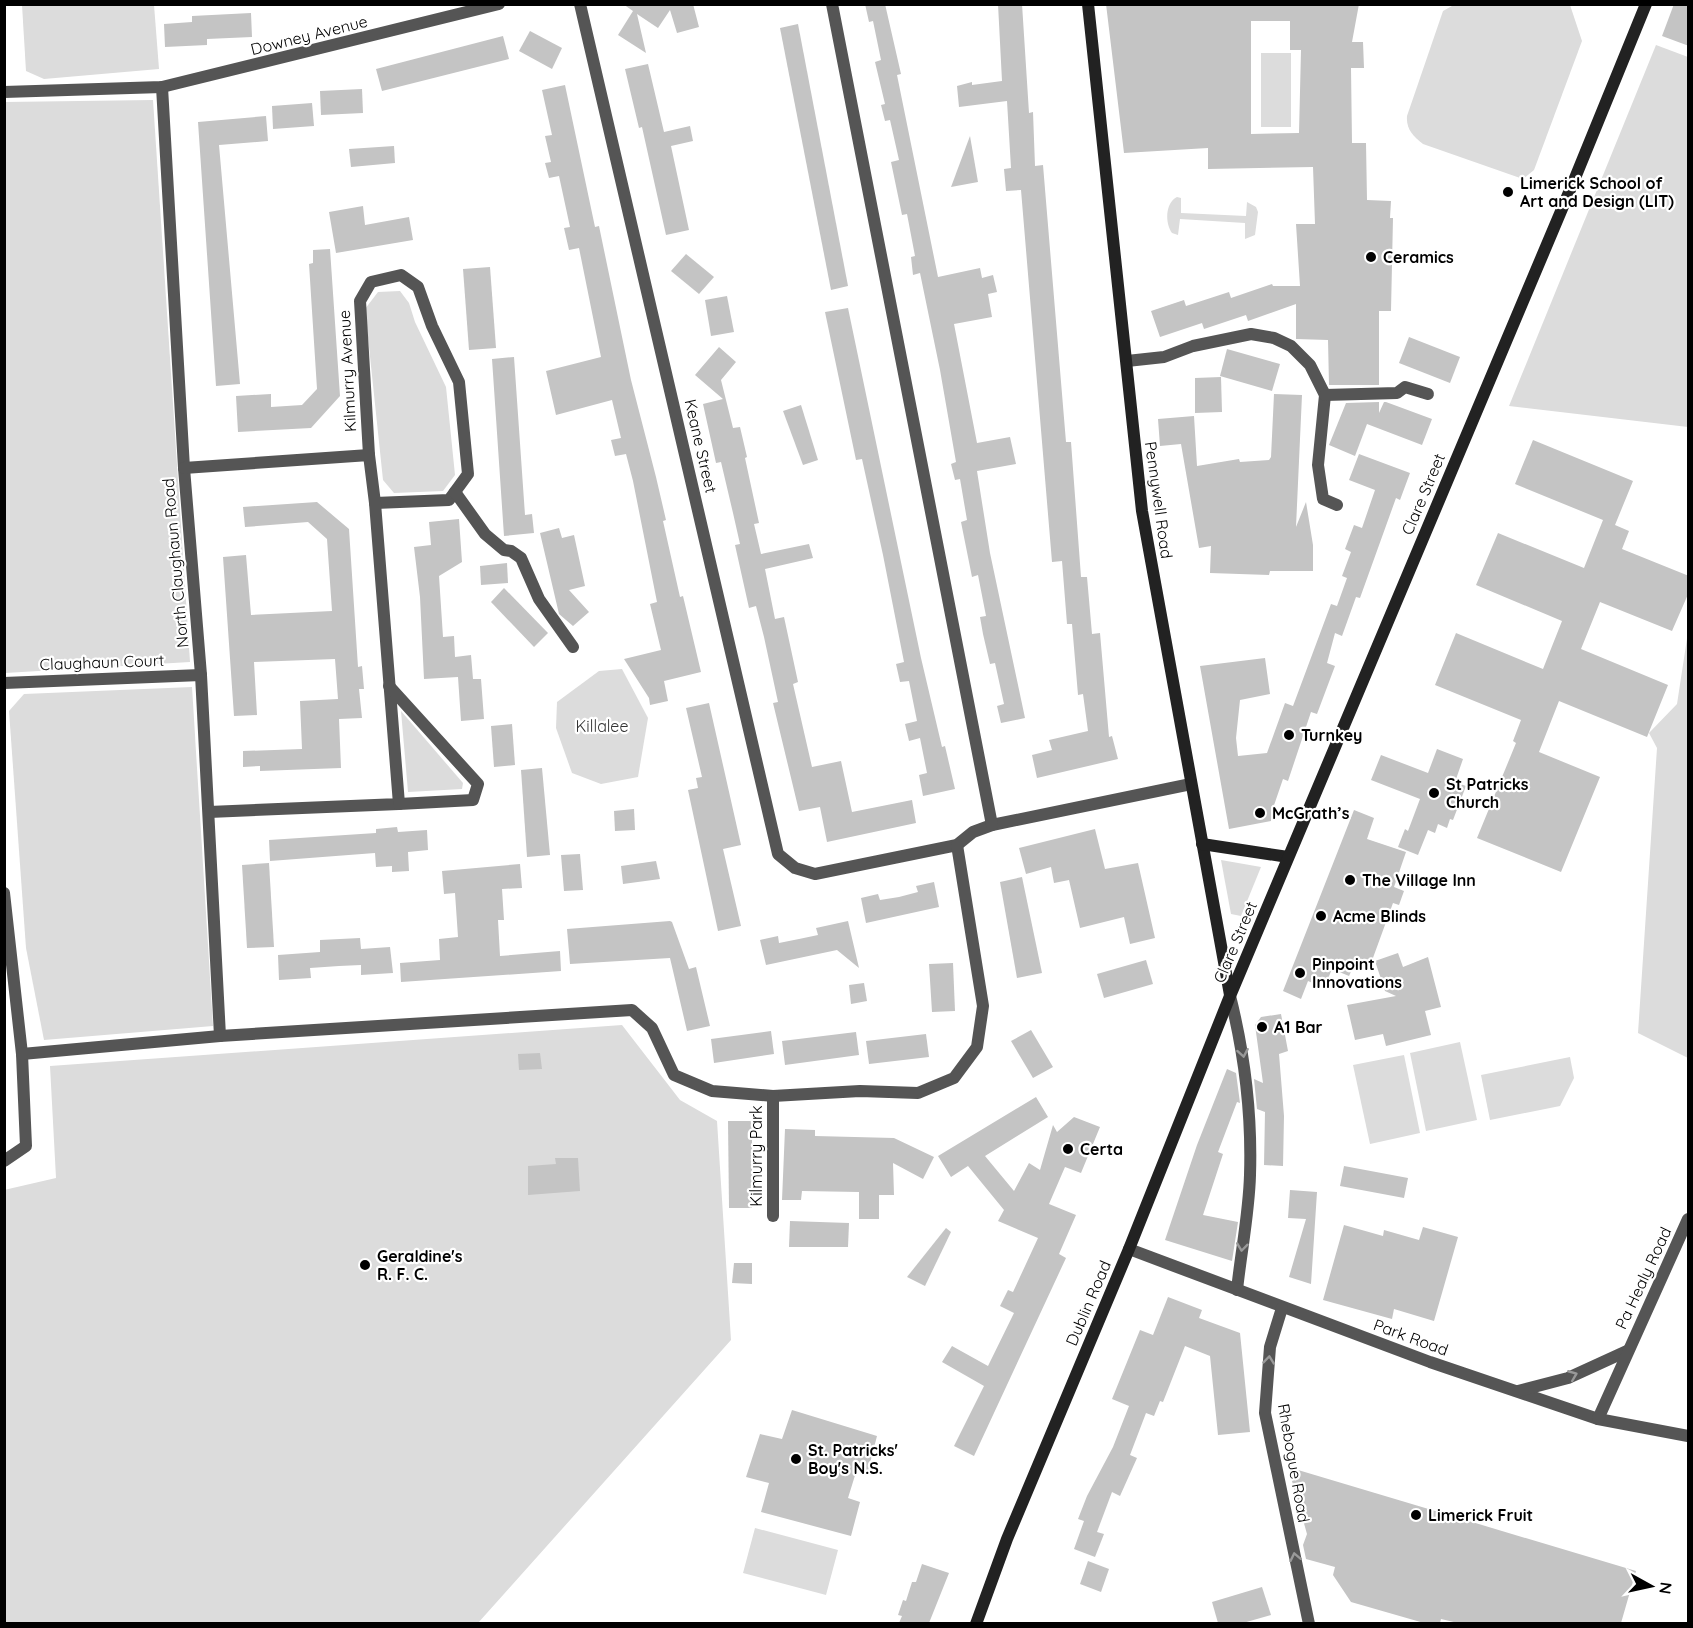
<svg xmlns="http://www.w3.org/2000/svg" width="1693" height="1628" font-family="Quicksand,sans-serif">
<style>
.green{fill:#dcdcdc}
.building{fill:#c4c4c4;fill-rule:evenodd}
.lines{fill:none;stroke-linecap:round;stroke-linejoin:round}
.minor{stroke:#555;stroke-width:12}
.secondary{stroke:#222;stroke-width:12}
.oneway{stroke:#999}
.poi-dot{fill:#000;stroke:#fff;stroke-width:2}
.labels{text-anchor:middle;stroke-width:4.5;stroke-linejoin:round;paint-order:stroke}
.street-label{font-size:16px;fill:#000;stroke:#fff}
.poi-label{font-size:16px;font-weight:bold;fill:#000;stroke:#fff;text-anchor:start}
.park-label{font-size:16px;fill:#333;stroke:#fff}
</style>
<rect width="100%" height="100%" fill="#fff"/>
<g class="green">
<polygon points="22,5 154,5 159,69 44,79 26,71"/>
<path d="M1570,5L1582,41L1534,170L1523,179L1423,144C1413,136 1406,129 1407,116L1443,11L1452,6Z"/>
<polygon points="1656,45 1688,57 1688,427 1509,406"/>
<rect x="1261" y="53" width="30" height="74"/>
<polygon points="153,100 190,662 5,673 5,102"/>
<path d="M1177,197L1181,198V213L1246,216L1247,202L1256,207L1258,212L1255,235L1245,239V223L1180,219L1178,235L1172,233C1165,223 1165,203 1177,197Z"/>
<polygon points="400,291 409,303 415,322 446,387 455,475 443,491 394,493 383,480 365,309 378,292"/>
<polygon points="1688,632 1688,1058 1638,1033 1657,748 1649,733 1677,704"/>
<polygon points="622,669 648,718 638,777 601,784 572,773 556,728 557,702 599,671"/>
<polygon points="192,687 213,1026 44,1040 26,948 9,711 24,694"/>
<polygon points="401,711 463,783 462,789 408,792"/>
<polygon points="1221,860 1261,867 1241,916 1231,914"/>
<polygon points="622,1025 680,1100 717,1121 731,1340 478,1623 5,1623 4,1190 56,1178 50,1066"/>
<polygon points="1460,1042 1477,1120 1426,1131 1410,1053"/>
<polygon points="1404,1055 1420,1133 1370,1144 1353,1065"/>
<polygon points="1570,1057 1574,1078 1560,1106 1490,1120 1481,1075"/>
<polygon points="755,1528 838,1550 826,1595 743,1573"/>
</g>
<g class="building">
<polygon points="623,4 693,4 699,27 677,33 670,10 658,28 637,14 646,53 618,35 633,11"/>
<polygon points="865,4 885,4 901,74 897,75 938,277 980,268 982,278 993,275 997,292 988,294 992,317 954,324 977,443 1010,437 1016,464 977,471 990,553 1025,718 1001,723 997,706 1004,704 995,663 990,664 983,634 980,617 986,616 978,575 972,577 961,522 967,520 960,479 955,480 951,464 956,462 940,370 920,273 913,275 911,257 915,256 907,214 902,215 891,162 899,160 890,120 885,121 881,105 885,104 875,62 881,60 873,21 869,22"/>
<polygon points="998,4 1022,4 1029,113 1033,112 1035,166 1043,165 1066,442 1071,442 1081,577 1087,577 1092,634 1100,633 1109,737 1112,736 1118,759 1037,778 1032,755 1052,750 1049,740 1088,731 1083,694 1078,695 1072,624 1067,624 1062,561 1052,562 1021,190 1006,191 1004,169 1011,168 1007,101 959,107 957,86 972,82 972,85 1002,81"/>
<path d="M1106,4H1359L1352,42H1363L1364,68H1351L1352,143H1366L1367,200L1391,201L1390,218H1393L1391,311H1379V385H1329L1328,340L1296,339V304L1248,321L1246,315L1204,329L1202,323L1160,337L1151,311L1184,300L1186,306L1229,292L1231,298L1272,284L1273,286H1300L1296,224H1315L1313,167L1208,169V148L1124,153ZM1251,21H1290V50H1301L1299,133L1251,134Z"/>
<polygon points="1674,4 1689,4 1689,46 1662,36"/>
<polygon points="251,13 252,37 207,39 207,45 165,47 164,24 192,22 192,16"/>
<polygon points="798,24 848,286 831,290 780,28"/>
<polygon points="530,31 562,48 552,69 519,51"/>
<polygon points="503,36 509,59 382,91 376,69"/>
<polygon points="648,64 664,132 690,126 693,141 671,146 689,230 666,235 642,127 639,128 625,69"/>
<polygon points="565,85 595,227 599,226 631,380 656,477 666,520 663,521 680,597 683,596 701,672 664,681 668,701 650,705 649,698 624,659 661,650 650,604 657,602 633,481 626,454 615,456 611,440 621,438 612,400 556,415 546,371 601,357 579,248 569,250 564,228 570,227 559,176 549,178 545,163 551,162 545,136 552,135 542,90"/>
<polygon points="362,89 363,113 321,115 320,91"/>
<polygon points="312,103 314,126 273,129 272,106"/>
<polygon points="266,116 268,141 219,145 240,384 216,386 198,122"/>
<polygon points="970,136 978,182 951,187"/>
<polygon points="394,146 395,163 351,167 349,149"/>
<polygon points="363,206 365,225 409,217 413,240 336,253 329,212"/>
<polygon points="330,249 340,396 311,428 238,432 236,396 271,394 271,407 302,405 317,389 309,264 313,263 313,250"/>
<polygon points="686,254 714,277 699,294 671,271"/>
<polygon points="490,267 496,348 469,350 463,269"/>
<polygon points="727,296 734,332 711,336 705,300"/>
<polygon points="848,308 921,658 942,747 945,746 955,789 923,796 919,775 927,773 920,738 909,741 905,724 917,721 909,681 900,682 896,664 904,662 883,555 862,459 856,460 825,312"/>
<polygon points="1409,337 1460,357 1450,383 1399,363"/>
<polygon points="719,347 736,362 721,380 733,428 740,427 747,457 745,458 759,523 754,524 761,554 809,544 813,558 765,569 775,619 784,617 798,682 793,684 812,767 841,761 852,812 912,800 916,823 827,842 820,807 799,811 773,703 778,702 764,637 756,606 749,608 735,545 740,544 733,513 721,462 716,463 703,404 723,399 695,375"/>
<polygon points="1227,349 1280,364 1272,391 1220,376"/>
<polygon points="514,357 525,515 532,514 534,533 504,536 492,359"/>
<polygon points="1221,377 1222,412 1195,413 1195,378"/>
<polygon points="1274,394 1302,395 1296,527 1306,502 1313,545 1313,571 1270,571 1269,575 1210,573 1211,546 1199,548 1181,444 1160,446 1158,419 1194,416 1197,466 1239,459 1240,462 1269,460 1271,457"/>
<polygon points="1379,402 1379,413 1384,402 1386,402 1432,419 1422,445 1367,424 1355,456 1329,445 1346,403"/>
<polygon points="801,405 818,460 803,465 783,411"/>
<polygon points="1533,440 1633,481 1615,525 1629,531 1622,549 1689,576 1689,592 1672,631 1600,602 1581,649 1668,685 1647,737 1559,701 1539,752 1600,777 1561,872 1477,838 1516,743 1513,741 1521,720 1435,685 1456,633 1543,669 1562,621 1476,585 1498,533 1584,568 1603,520 1515,484"/>
<polygon points="1359,454 1410,473 1400,500 1396,498 1360,598 1356,597 1342,636 1335,633 1327,663 1335,666 1317,714 1311,712 1288,781 1283,779 1271,814 1271,821 1229,829 1200,666 1265,658 1270,694 1240,700 1236,738 1238,756 1267,753 1285,703 1293,706 1331,604 1337,606 1347,578 1342,576 1351,552 1345,549 1354,525 1362,528 1375,490 1349,480"/>
<polygon points="317,502 349,529 358,667 362,666 364,689 359,689 362,718 339,719 341,768 260,771 260,766 243,767 243,751 302,749 300,701 338,699 335,659 254,662 257,715 234,716 223,557 246,555 251,615 332,611 327,539 308,522 245,527 243,507"/>
<polygon points="459,519 462,562 439,576 443,637 454,636 455,657 471,655 473,679 481,679 484,719 461,721 458,677 424,679 420,597 414,547 431,545 429,522"/>
<polygon points="559,528 562,538 574,535 585,586 569,590 589,612 573,626 559,614 540,533"/>
<polygon points="507,563 508,583 481,585 480,566"/>
<polygon points="504,588 548,633 534,647 491,602"/>
<polygon points="709,703 741,845 723,849 741,926 718,931 688,790 698,788 696,778 702,777 686,708"/>
<polygon points="512,724 515,765 494,767 491,726"/>
<polygon points="1437,749 1463,759 1455,782 1466,786 1453,820 1450,819 1447,828 1438,824 1435,833 1428,830 1418,855 1398,847 1405,829 1408,831 1420,799 1371,780 1381,755 1428,773"/>
<polygon points="542,768 550,855 527,857 521,770"/>
<polygon points="634,809 635,830 615,831 614,811"/>
<polygon points="1354,810 1374,818 1367,839 1406,852 1394,887 1404,891 1399,905 1393,903 1370,966 1356,961 1349,976 1332,969 1324,988 1308,981 1301,999 1283,991"/>
<polygon points="397,827 398,832 427,830 428,850 408,852 409,871 392,872 392,866 376,867 375,853 270,861 269,840 376,833 376,829"/>
<polygon points="1095,829 1105,869 1138,863 1155,938 1130,944 1124,917 1080,928 1069,880 1054,883 1051,867 1026,874 1019,848"/>
<polygon points="580,854 583,890 564,891 561,855"/>
<polygon points="656,861 660,879 623,884 621,866"/>
<polygon points="269,863 274,947 247,948 242,865"/>
<polygon points="520,864 522,888 502,889 504,920 498,920 500,956 560,951 561,971 401,982 400,963 440,960 439,939 458,937 455,893 444,894 442,871"/>
<polygon points="1022,877 1042,973 1017,978 1000,882"/>
<polygon points="934,882 939,907 866,923 861,898 878,894 880,900 899,897 918,892 916,886"/>
<polygon points="670,921 672,922 689,969 696,967 710,1026 687,1031 670,958 570,964 567,929"/>
<polygon points="848,921 859,968 837,950 766,965 760,940 778,936 779,943 799,939 818,935 816,928"/>
<polygon points="360,938 361,949 390,947 393,973 361,975 361,965 339,966 310,968 311,978 279,980 278,955 320,952 320,940"/>
<polygon points="1398,953 1403,967 1428,957 1441,1007 1425,1011 1431,1035 1386,1046 1383,1034 1355,1040 1347,1005 1396,996 1385,991 1375,961"/>
<polygon points="1146,960 1153,984 1104,998 1097,974"/>
<polygon points="953,963 955,1011 932,1012 929,964"/>
<polygon points="864,983 867,1001 851,1004 849,985"/>
<polygon points="1281,1014 1288,1051 1279,1054 1284,1116 1283,1166 1264,1165 1265,1112 1257,1109 1254,1079 1263,1083 1255,1025 1261,1017"/>
<polygon points="1031,1030 1053,1067 1033,1078 1011,1041"/>
<polygon points="771,1031 774,1054 714,1063 711,1039"/>
<polygon points="856,1032 859,1055 785,1065 782,1041"/>
<polygon points="926,1034 929,1057 869,1064 866,1041"/>
<polygon points="540,1053 542,1069 519,1070 518,1054"/>
<polygon points="1227,1069 1236,1073 1240,1103 1237,1102 1218,1152 1223,1154 1203,1215 1238,1222 1232,1261 1165,1240 1197,1145"/>
<polygon points="1036,1097 1048,1117 985,1156 1014,1191 1029,1163 1040,1170 1053,1125 1057,1132 1074,1117 1100,1127 1081,1173 1065,1167 1049,1204 1076,1215 1059,1254 1066,1258 974,1456 954,1446 984,1386 942,1362 952,1346 988,1366 1014,1313 1000,1306 1008,1290 1013,1292 1038,1238 998,1221 1004,1210 968,1166 951,1177 938,1156"/>
<polygon points="728,1121 752,1121 752,1208 729,1208"/>
<polygon points="785,1129 815,1130 815,1136 894,1138 934,1157 923,1179 893,1163 894,1195 879,1195 879,1219 859,1219 859,1192 802,1191 801,1200 782,1200"/>
<polygon points="555,1158 578,1158 580,1191 528,1195 528,1166 556,1164"/>
<polygon points="1344,1166 1408,1178 1404,1198 1340,1186"/>
<polygon points="1290,1190 1317,1192 1311,1284 1289,1277 1306,1219 1288,1218"/>
<polygon points="790,1221 849,1223 848,1247 789,1247"/>
<polygon points="1344,1225 1383,1236 1384,1230 1419,1240 1423,1227 1458,1237 1434,1321 1394,1309 1392,1319 1323,1300"/>
<polygon points="946,1228 951,1232 925,1286 907,1277"/>
<polygon points="734,1263 752,1263 752,1284 732,1283"/>
<polygon points="1168,1297 1202,1310 1199,1318 1240,1333 1250,1432 1218,1435 1210,1356 1185,1346 1163,1402 1160,1401 1154,1416 1146,1413 1130,1455 1137,1458 1120,1496 1112,1492 1097,1532 1104,1534 1095,1557 1074,1549 1084,1521 1078,1519 1087,1496 1113,1447 1129,1406 1112,1399 1140,1330 1153,1335"/>
<polygon points="792,1410 877,1436 868,1471 857,1469 848,1498 860,1502 851,1536 761,1512 769,1483 746,1477 760,1434 782,1439"/>
<polygon points="1288,1467 1636,1571 1621,1623 1458,1623 1441,1619 1440,1623 1424,1623 1351,1602 1333,1575 1335,1567 1306,1559 1303,1545 1307,1534"/>
<polygon points="1088,1561 1109,1569 1101,1592 1080,1584"/>
<polygon points="922,1564 949,1573 929,1623 899,1623 902,1616 898,1615 903,1600 906,1601 912,1582 916,1582"/>
<polygon points="1262,1587 1271,1615 1243,1623 1218,1623 1212,1602"/>
</g>
<g class="lines">
<g class="minor">
<polyline points="580,4 778,854 795,868 815,874 957,845 973,832 992,825 1191,784"/>
<polyline points="832,4 992,825"/>
<polyline points="162,87 184,468 201,675 220,1036"/>
<polyline points="4,92 162,87 499,4"/>
<polyline points="1127,361 1164,357 1193,346 1251,334 1274,338 1291,346 1310,365 1325,395 1318,465 1323,499 1337,505"/>
<polyline points="1325,395 1397,393 1405,387 1428,394"/>
<polyline points="369,455 360,301 371,282 401,275 418,287 432,326 459,382 468,474 449,500 375,503"/>
<polyline points="184,468 369,455 375,503 399,804 209,812"/>
<polyline points="455,492 485,534 504,550 511,551 521,558 539,599 573,647"/>
<polyline points="4,683 201,675"/>
<polyline points="389,686 478,784 473,800 399,804"/>
<polyline points="4,893 22,1054 26,1146 4,1161"/>
<path d="M1230,996C1245,1056 1252,1113 1250,1175C1249,1213 1241,1252 1237,1290"/>
<polyline points="22,1054 220,1036 632,1010 652,1028 674,1075 712,1091 773,1096 860,1091 918,1093 954,1078 977,1047 983,1006 957,845"/>
<polyline points="773,1216 773,1096"/>
<polyline points="1129,1249 1430,1362 1598,1419 1688,1436"/>
<polyline points="1282,1308 1270,1347 1265,1413 1309,1624"/>
<polyline points="1518,1391 1568,1378 1627,1351"/>
<polyline points="1598,1419 1688,1219"/>
</g>
<g class="secondary">
<polyline points="1088,4 1142,511 1230,995"/>
<polyline points="1202,844 1288,857"/>
<polyline points="976,1624 1007,1539 1129,1249 1230,996 1575,178 1646,4"/>
</g>
</g>
<defs><path id="oneway-chevron" d="M-2-3.5L2.5 0L-2 3.5" fill="none" stroke-width="1.6" stroke-linecap="round" stroke-linejoin="round" transform="scale(1.5)"/></defs>
<g class="oneway">
<use href="#oneway-chevron" transform="translate(1243 1053) rotate(80)"/>
<use href="#oneway-chevron" transform="translate(1242 1247) rotate(97)"/>
<use href="#oneway-chevron" transform="translate(1269 1360) rotate(-84)"/>
<use href="#oneway-chevron" transform="translate(1573 1375) rotate(-22)"/>
<use href="#oneway-chevron" transform="translate(1295 1557) rotate(-102)"/>
</g>
<g class="poi-dot">
<circle cx="1508" cy="192" r="6"/>
<circle cx="1371" cy="257" r="6"/>
<circle cx="1289" cy="735" r="6"/>
<circle cx="1434" cy="793" r="6"/>
<circle cx="1260" cy="813" r="6"/>
<circle cx="1350" cy="880" r="6"/>
<circle cx="1321" cy="916" r="6"/>
<circle cx="1300" cy="973" r="6"/>
<circle cx="1262" cy="1027" r="6"/>
<circle cx="1068" cy="1149" r="6"/>
<circle cx="365" cy="1265" r="6"/>
<circle cx="796" cy="1459" r="6"/>
<circle cx="1416" cy="1515" r="6"/>
</g>
<g class="labels">
<g class="street-label">
<text transform="translate(309 35) rotate(-14)" y="6">Downey Avenue</text>
<text transform="translate(347 371) rotate(-93)" y="6">Kilmurry Avenue</text>
<text transform="translate(701 446) rotate(77)" y="6">Keane Street</text>
<text transform="translate(1423 494) rotate(-67)" y="6">Clare Street</text>
<text transform="translate(1159 500) rotate(82)" y="6">Pennywell Road</text>
<text transform="translate(175 563) rotate(-95)" y="6">North Claughaun Road</text>
<text transform="translate(102 662) rotate(-2)" y="6">Claughaun Court</text>
<text transform="translate(1235 942) rotate(-67)" y="6">Clare Street</text>
<text transform="translate(756 1156) rotate(-90)" y="6">Kilmurry Park</text>
<text transform="translate(1643 1278) rotate(-65)" y="6">Pa Healy Road</text>
<text transform="translate(1088 1303) rotate(-67)" y="6">Dublin Road</text>
<text transform="translate(1411 1337) rotate(20)" y="6">Park Road</text>
<text transform="translate(1294 1463) rotate(80)" y="6">Rhebogue Road</text>
</g>
<g class="poi-label">
<text x="1520" y="189">Limerick School of<tspan x="1520" dy="18">Art and Design (LIT)</tspan></text>
<text x="1383" y="263">Ceramics</text>
<text x="1301" y="741">Turnkey</text>
<text x="1446" y="790">St Patricks<tspan x="1446" dy="18">Church</tspan></text>
<text x="1272" y="819">McGrath’s</text>
<text x="1362" y="886">The Village Inn</text>
<text x="1333" y="922">Acme Blinds</text>
<text x="1312" y="970">Pinpoint<tspan x="1312" dy="18">Innovations</tspan></text>
<text x="1274" y="1033">A1 Bar</text>
<text x="1080" y="1155">Certa</text>
<text x="377" y="1262">Geraldine's<tspan x="377" dy="18">R. F. C.</tspan></text>
<text x="808" y="1456">St. Patricks'<tspan x="808" dy="18">Boy's N.S.</tspan></text>
<text x="1428" y="1521">Limerick Fruit</text>
</g>
<g class="park-label">
<text x="602" y="732">Killalee</text>
</g>
</g>
<rect width="1693" height="1628" fill="none" stroke="#000000" stroke-width="12"/>
<g transform="translate(1651 1586) rotate(98)" stroke="#ffffff" stroke-width="4.5" paint-order="stroke">
<path d="M0-4.5L10 22L0 15L-10 22Z" fill="#000000"/>
<text y="-9" font-size="16" font-weight="bold" text-anchor="middle" fill="#000000">N</text>
</g>
</svg>
